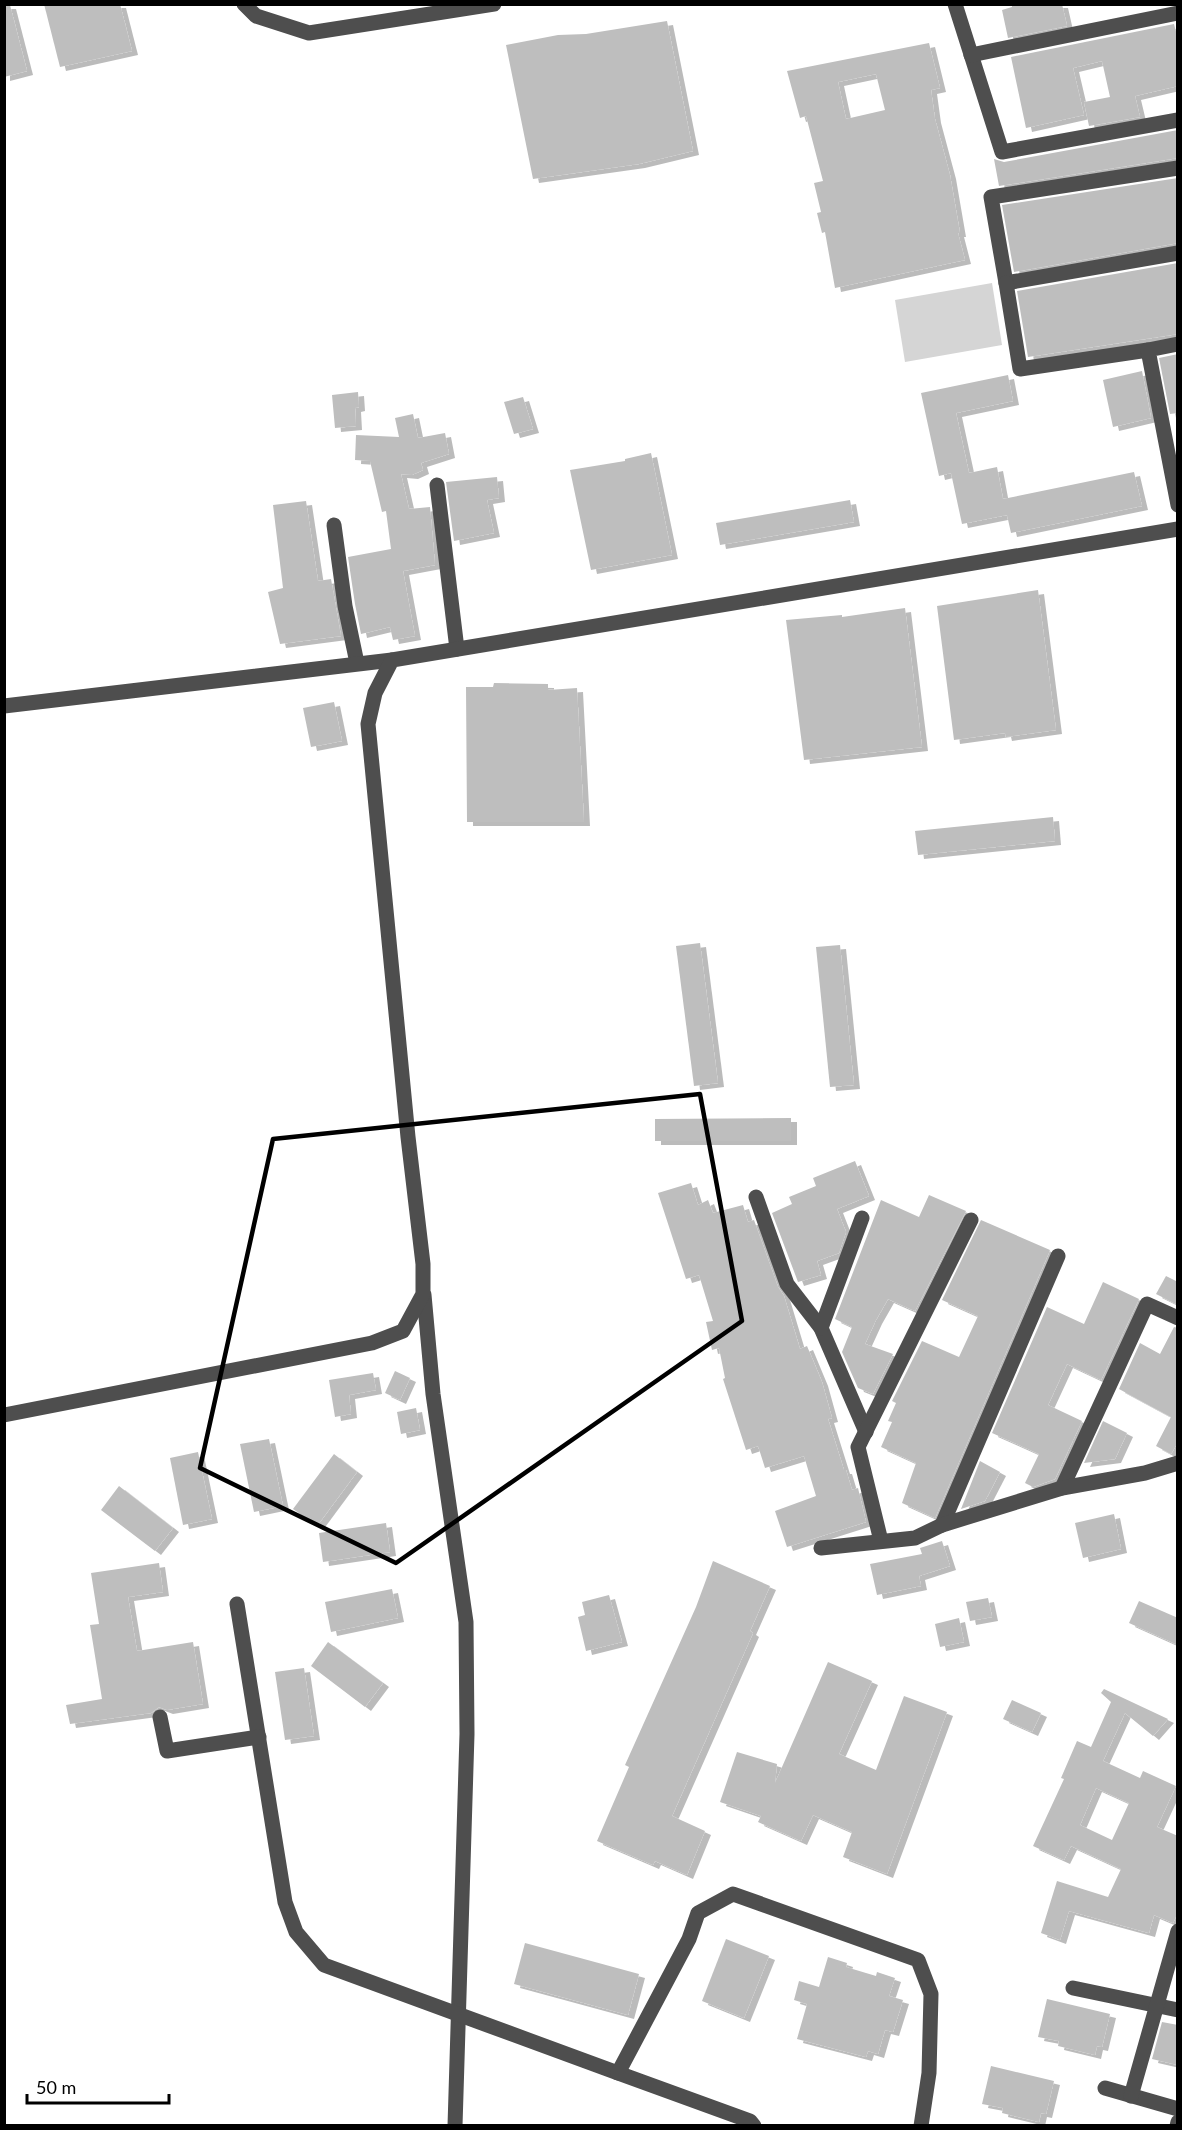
<svg xmlns="http://www.w3.org/2000/svg" width="1182" height="2130" font-family="Lato,sans-serif">
<style>
.green{fill:#d5d5d5}
.building{fill:#bebebe;fill-rule:evenodd;filter:url(#shadow)}
.lines{fill:none;stroke-linecap:round;stroke-linejoin:round}
.minor{stroke:#4e4e4e;stroke-width:15}
.marked{fill:none;stroke:#000;stroke-width:4.5;stroke-linejoin:round}
</style>
<defs>
<filter id="shadow"><feDropShadow dx="6" dy="4" stdDeviation="0" flood-color="#0004"/></filter>
</defs>
<rect width="100%" height="100%" fill="#fff"/>
<polygon class="green" points="992,283 1002,345 905,362 895,300"/>
<g class="building">
<polygon points="44,4 120,4 132,51 60,67"/>
<polygon points="1012,4 1062,4 1067,26 1008,38 1002,10 1012,7"/>
<polygon points="4,5 10,5 27,71 4,77"/>
<polygon points="667,21 693,151 639,164 533,179 506,45 558,35 586,34"/>
<polygon points="1174,24 1178,40 1178,86 1135,96 1140,117 1089,126 1084,102 1110,97 1102,61 1073,68 1084,115 1026,128 1011,57"/>
<path d="M929,43L940,88L931,90L935,119L950,175L960,233H958L965,260L835,288L825,232L822,233L817,213L821,212L814,183L823,181L806,116L800,118L787,71ZM876,74L885,110L846,119L838,82Z"/>
<polygon points="1178,130 1178,158 999,186 994,159 1004,162"/>
<polygon points="1178,178 1178,243 1014,272 1002,205"/>
<polygon points="1178,263 1178,334 1028,357 1017,291"/>
<polygon points="1178,354 1178,413 1170,414 1159,358"/>
<polygon points="1142,371 1151,418 1113,427 1103,380"/>
<polygon points="1008,375 1013,401 956,413 969,473 997,467 1003,499 1134,472 1142,506 1011,533 1007,515 962,524 951,473 939,476 921,393"/>
<polygon points="358,392 359,407 355,408 356,426 335,428 332,395"/>
<polygon points="523,397 533,429 514,434 504,402"/>
<polygon points="413,414 418,438 445,433 449,454 421,463 423,470 412,475 401,474 409,509 430,507 435,565 403,571 415,636 393,640 390,627 361,634 355,604 348,557 391,549 386,511 382,512 370,461 355,460 356,435 399,437 395,418"/>
<polygon points="651,453 672,555 591,570 570,470 625,461 625,459"/>
<polygon points="497,477 499,498 487,500 494,533 454,541 446,482"/>
<polygon points="850,500 854,522 720,545 716,523"/>
<polygon points="306,501 318,581 331,579 341,636 280,644 268,592 283,588 273,505"/>
<polygon points="1038,590 1056,730 1006,737 1005,733 954,740 937,606"/>
<polygon points="905,608 922,747 804,760 786,620 842,615 842,617"/>
<polygon points="494,683 548,684 548,690 577,688 584,822 467,822 466,687 493,687"/>
<polygon points="334,702 342,741 311,747 303,708"/>
<polygon points="1053,817 1055,841 918,855 915,831"/>
<polygon points="700,943 718,1083 694,1086 676,946"/>
<polygon points="840,945 854,1085 830,1087 816,947"/>
<polygon points="791,1118 791,1141 655,1141 655,1119"/>
<polygon points="855,1161 869,1196 837,1209 846,1232 839,1253 817,1261 821,1275 798,1282 772,1213 792,1204 789,1197 816,1186 813,1178"/>
<polygon points="691,1183 698,1205 708,1200 713,1213 743,1205 748,1222 754,1220 778,1287 784,1296 800,1349 807,1346 822,1382 832,1418 828,1419 844,1470 846,1470 852,1490 858,1488 866,1522 787,1547 775,1511 816,1496 804,1456 765,1468 758,1446 746,1450 723,1379 725,1378 719,1348 712,1350 706,1322 713,1321 699,1275 686,1279 658,1193"/>
<polygon points="929,1195 966,1211 915,1311 888,1299 876,1320 865,1344 893,1354 873,1394 858,1388 842,1352 852,1327 835,1319 881,1200 919,1217"/>
<polygon points="981,1220 1050,1250 935,1518 902,1503 916,1463 881,1447 892,1422 888,1421 896,1403 892,1401 922,1341 959,1357 978,1316 942,1300"/>
<polygon points="1166,1276 1178,1282 1178,1305 1156,1294"/>
<polygon points="1103,1282 1139,1299 1101,1380 1067,1364 1048,1405 1082,1421 1055,1479 1033,1487 1025,1483 1039,1454 992,1433 1047,1307 1084,1324"/>
<polygon points="1174,1327 1178,1328 1178,1442 1171,1454 1156,1446 1171,1417 1119,1389 1140,1343 1160,1354"/>
<polygon points="395,1371 410,1378 400,1400 385,1393"/>
<polygon points="373,1373 376,1390 349,1395 351,1414 335,1417 329,1380"/>
<polygon points="416,1408 420,1430 401,1434 397,1412"/>
<polygon points="1103,1421 1127,1433 1115,1459 1084,1463"/>
<polygon points="269,1439 283,1506 254,1512 240,1444"/>
<polygon points="198,1452 212,1519 183,1525 170,1458"/>
<polygon points="334,1454 357,1472 317,1526 293,1509"/>
<polygon points="980,1461 1000,1472 985,1501 961,1509"/>
<polygon points="119,1486 173,1528 155,1551 101,1510"/>
<polygon points="1114,1514 1121,1549 1083,1558 1075,1523"/>
<polygon points="386,1523 390,1552 323,1562 319,1533"/>
<polygon points="942,1541 950,1566 919,1576 921,1586 877,1595 870,1564 922,1554 920,1548"/>
<polygon points="713,1561 770,1586 750,1631 753,1633 672,1816 705,1831 687,1875 655,1861 653,1865 597,1841 629,1767 625,1765 696,1607"/>
<polygon points="159,1563 163,1592 128,1597 137,1651 193,1642 203,1704 167,1710 159,1707 151,1713 70,1724 66,1705 102,1699 90,1625 99,1624 91,1573"/>
<polygon points="392,1589 398,1618 331,1632 325,1602"/>
<polygon points="609,1595 622,1642 586,1651 578,1617 585,1615 582,1602"/>
<polygon points="988,1598 992,1617 970,1621 966,1602"/>
<polygon points="1139,1601 1178,1618 1178,1645 1129,1623"/>
<polygon points="959,1618 964,1642 940,1647 935,1624"/>
<polygon points="328,1642 383,1683 365,1707 311,1666"/>
<polygon points="828,1662 872,1681 839,1754 876,1770 904,1696 947,1712 887,1874 843,1857 852,1832 813,1815 801,1841 758,1822 761,1816 720,1802 737,1752 777,1764 775,1783"/>
<polygon points="304,1668 314,1736 285,1740 275,1672"/>
<path d="M1104,1689L1168,1719L1153,1736L1125,1713L1103,1761L1140,1778L1143,1771L1176,1786L1157,1827L1178,1836V1912L1173,1923L1154,1915L1149,1933L1069,1911L1060,1940L1041,1933L1057,1881L1108,1897L1121,1869L1071,1846L1064,1860L1033,1846L1064,1779L1061,1778L1077,1741L1091,1747L1111,1702L1101,1693ZM1096,1788L1129,1803L1112,1840L1080,1825Z"/>
<polygon points="1012,1700 1041,1713 1032,1732 1003,1719"/>
<polygon points="726,1939 769,1956 744,2018 702,2001"/>
<polygon points="525,1943 639,1974 628,2015 514,1984"/>
<polygon points="828,1957 847,1963 846,1967 876,1976 877,1972 895,1978 889,1996 903,2000 893,2032 885,2030 878,2054 868,2051 866,2057 797,2039 807,2004 794,2000 799,1981 819,1987"/>
<polygon points="1047,1999 1110,2014 1102,2047 1097,2046 1095,2055 1058,2046 1059,2041 1038,2037"/>
<polygon points="1162,2022 1178,2025 1178,2065 1152,2059"/>
<polygon points="991,2066 1054,2081 1046,2114 1041,2113 1039,2122 1002,2113 1003,2108 982,2104"/>
</g>
<g class="lines">
<g class="minor">
<polyline points="244,4 256,16 309,33 494,4"/>
<polyline points="955,4 1002,152 1178,120"/>
<polyline points="971,55 1178,13"/>
<polyline points="1178,168 991,197 1006,283 1178,253"/>
<polyline points="1006,283 1020,369 1148,350"/>
<polyline points="1178,344 1148,350 1178,505"/>
<polyline points="437,485 457,649"/>
<polyline points="334,525 345,606 357,663"/>
<polyline points="4,706 392,660"/>
<polyline points="756,1197 787,1284 821,1328 866,1432"/>
<polyline points="424,1295 433,1394 466,1622 467,1734 455,2126"/>
<polyline points="821,1328 862,1218"/>
<polyline points="4,1415 372,1343 403,1331 423,1294 423,1264 408,1137 368,724 375,693 392,660 1178,529"/>
<polyline points="1062,1488 1147,1304 1178,1318"/>
<polyline points="942,1525 1058,1256"/>
<polyline points="881,1541 858,1447 971,1220"/>
<polyline points="821,1548 915,1538 942,1525 1062,1488 1145,1473 1178,1463"/>
<polyline points="237,1604 285,1902 296,1932 324,1965 618,2073"/>
<polyline points="160,1717 167,1751 259,1737"/>
<polyline points="1073,1988 1178,2010"/>
<polyline points="1105,2088 1178,2109"/>
<polyline points="1131,2096 1178,1931"/>
<polyline points="754,2126 750,2121 618,2073 689,1939 698,1913 733,1894 918,1960 931,1994 929,2073 921,2126"/>
<polyline points="1177,2126 1178,2122"/>
</g>
</g>
<path class="marked" d="M700,1094L742,1321L396,1563L200,1468L273,1139Z"/>
<rect width="1182" height="2130" fill="none" stroke="#000000" stroke-width="12"/>
<path d="M27 2094v9h142v-9" fill="none" stroke="#000000" stroke-width="3"/>
<text x="36" y="2094" font-size="18" fill="#000000" stroke="#ffffff" stroke-width="4.5" paint-order="stroke">50 m</text>
</svg>
